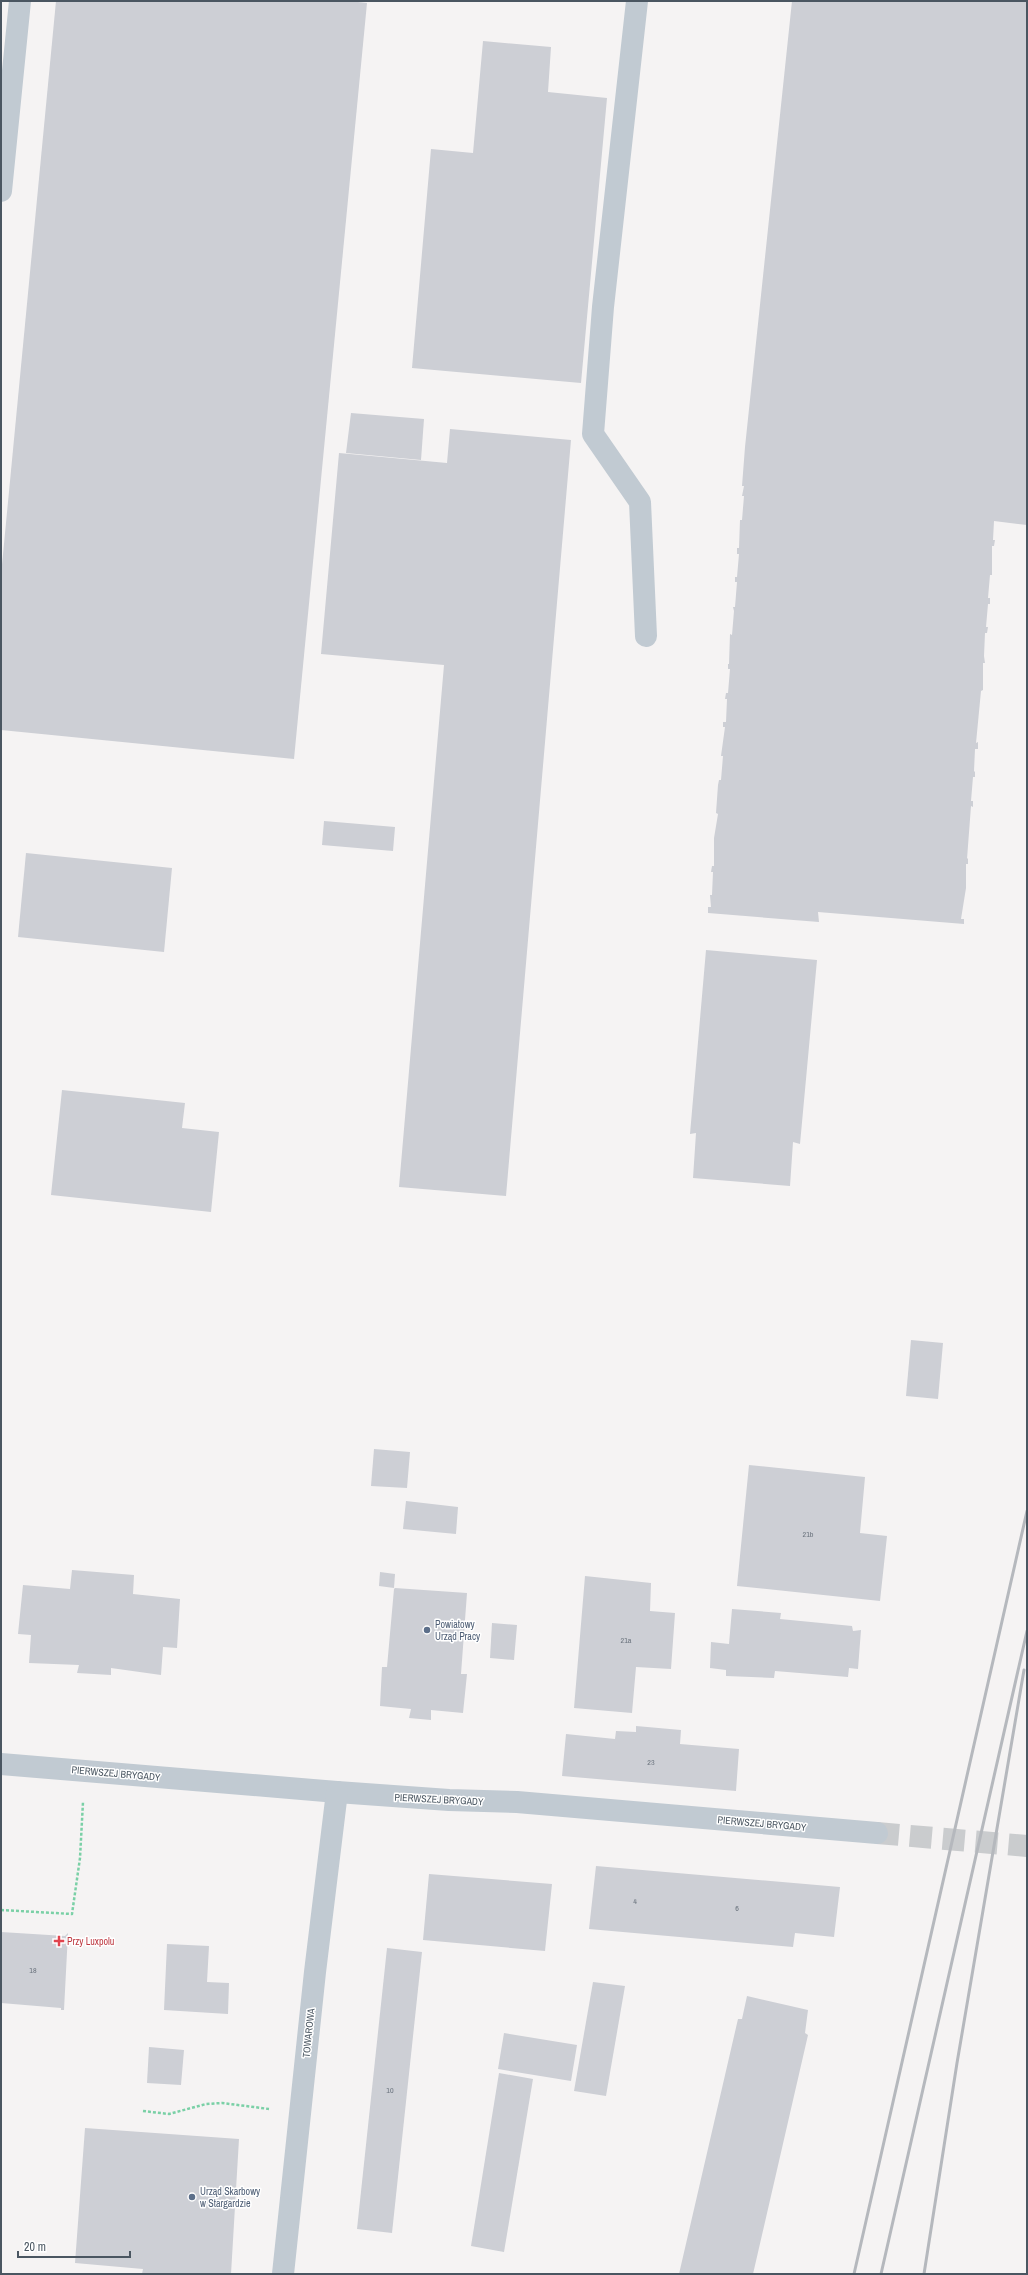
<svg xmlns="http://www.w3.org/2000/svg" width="1028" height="2275" font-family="'Archivo Narrow',sans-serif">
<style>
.building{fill:#cdcfd5}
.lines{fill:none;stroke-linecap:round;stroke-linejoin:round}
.minor-tunnel{stroke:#caccce;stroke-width:22;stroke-dasharray:22 11;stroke-linecap:butt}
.path{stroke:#7ad0a6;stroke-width:2.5;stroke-dasharray:3 2;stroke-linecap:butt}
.minor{stroke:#c1cad2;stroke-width:22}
.rail{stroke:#b5b8bd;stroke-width:3}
.service-dot{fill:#5c6f8a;stroke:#fff;stroke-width:1.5}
.health-dot{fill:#e0444e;stroke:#fff;stroke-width:1.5}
.labels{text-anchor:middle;stroke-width:3;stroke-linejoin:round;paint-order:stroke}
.number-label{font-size:8px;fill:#6b747e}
.service-label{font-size:10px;fill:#4e5e75;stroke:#fff;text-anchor:start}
.street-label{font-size:10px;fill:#4a5661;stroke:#fff}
.health-label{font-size:10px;fill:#be3a42;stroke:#fff;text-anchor:start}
</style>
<rect width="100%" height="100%" fill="#f5f3f3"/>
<g class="building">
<polygon points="56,1 349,1 367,3 294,759 1,730 1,575"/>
<polygon points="792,1 1027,1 1027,525 994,521 993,540 995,540 994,546 992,546 992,575 990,575 988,598 990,598 990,604 988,604 986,627 988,627 987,633 985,633 984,656 985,663 983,663 983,690 981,691 976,743 978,742 978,749 975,749 974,771 975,772 975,777 973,777 971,801 973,801 973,807 971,806 967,859 968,858 968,864 966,864 966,888 961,919 964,919 964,924 818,912 819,922 708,913 708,907 711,907 710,895 712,895 713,872 711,872 712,866 714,866 714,838 718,814 716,813 718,785 719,780 721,780 723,756 721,756 725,727 723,727 723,722 726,722 727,699 725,699 726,693 728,693 730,669 728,669 728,664 729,664 730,634 732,635 734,611 733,607 735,607 737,582 735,582 735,577 737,577 739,554 737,554 737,548 739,548 740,520 742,520 744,496 742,496 744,486 742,486 745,447"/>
<polygon points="483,41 551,47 548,92 607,98 581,383 412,368 431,149 473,153"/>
<polygon points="351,413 424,419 421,460 346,453"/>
<polygon points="450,429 571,440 506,1196 399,1187 444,665 321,654 339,453 447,463"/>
<polygon points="324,821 395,827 393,851 322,845"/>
<polygon points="26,853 172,868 164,952 18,937"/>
<polygon points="706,950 817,960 800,1144 793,1142 790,1186 693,1178 696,1133 690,1134"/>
<polygon points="62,1090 185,1103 182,1128 219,1132 211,1212 51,1195"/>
<polygon points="911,1340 943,1343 938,1399 906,1396"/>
<polygon points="374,1449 410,1452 407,1488 371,1486"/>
<polygon points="749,1465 865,1477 860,1533 887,1536 880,1601 737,1586"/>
<polygon points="406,1501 458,1507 456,1534 403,1529"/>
<polygon points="72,1570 134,1575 133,1594 180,1599 177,1648 163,1647 161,1675 111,1668 111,1675 77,1673 79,1665 29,1663 31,1635 18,1634 23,1585 70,1589"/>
<polygon points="380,1572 395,1574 394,1588 379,1586"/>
<polygon points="585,1576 651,1583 650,1611 675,1613 671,1669 636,1667 632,1713 574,1708"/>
<polygon points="395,1588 467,1593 461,1674 467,1674 463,1713 431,1710 431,1720 409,1718 411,1709 380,1706 382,1667 387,1667 394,1589"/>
<polygon points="732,1609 781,1613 780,1619 852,1626 853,1631 861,1630 858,1669 849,1668 848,1677 775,1671 774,1678 726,1676 726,1670 710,1668 711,1642 729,1644"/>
<polygon points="492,1623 517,1625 514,1660 490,1658"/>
<polygon points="636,1726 681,1730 680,1744 739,1749 736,1791 562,1776 566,1734 615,1739 616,1731 636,1732"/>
<polygon points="596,1866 840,1887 834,1937 795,1933 793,1947 589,1929"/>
<polygon points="429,1874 552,1884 545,1951 423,1940"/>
<polygon points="1,1932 65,1936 68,1933 64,2010 61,2010 61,2008 1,2003"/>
<polygon points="167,1944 209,1946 207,1982 229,1983 228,2014 164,2010"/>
<polygon points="387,1948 422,1952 392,2233 357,2229"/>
<polygon points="593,1982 625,1986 606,2096 574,2091"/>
<polygon points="747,1996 808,2010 805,2033 808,2035 753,2274 679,2274 738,2019 742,2019"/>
<polygon points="504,2033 577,2045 571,2081 498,2069"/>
<polygon points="149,2047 184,2050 181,2085 147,2083"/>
<polygon points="499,2073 533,2079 504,2252 471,2246"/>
<polygon points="85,2128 239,2139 231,2274 142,2274 143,2269 75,2263"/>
</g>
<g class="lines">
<polyline class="minor-tunnel" points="877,1833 1027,1846"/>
<g class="path">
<polyline points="1,1910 72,1914 80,1858 83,1802"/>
<polyline points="143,2111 169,2114 206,2104 222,2103 269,2109"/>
</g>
<g class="minor">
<polyline points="637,1 603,307 593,434 640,502 646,636"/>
<polyline points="1,191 20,1"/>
<polyline points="1,1764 337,1792 449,1800 517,1802 877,1833"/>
<polyline points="283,2274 315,1972 337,1792"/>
</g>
<g class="rail">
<polyline points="854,2274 1027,1511"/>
<polyline points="881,2274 1027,1631"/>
<polyline points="924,2274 957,2063 1024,1670"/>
</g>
</g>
<g class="service-dot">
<circle cx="427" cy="1630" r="4"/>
<circle cx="192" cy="2197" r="4"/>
</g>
<path class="health-dot" d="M57 1935h4v4h4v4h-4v4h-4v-4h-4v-4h4z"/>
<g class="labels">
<g class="number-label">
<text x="808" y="1537">21b</text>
<text x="626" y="1643">21a</text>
<text x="651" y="1765">23</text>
<text x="635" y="1904">4</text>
<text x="737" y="1911">6</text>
<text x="33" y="1973">18</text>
<text x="390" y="2093">10</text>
</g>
<g class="service-label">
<text x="435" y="1628">Powiatowy<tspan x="435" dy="12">Urząd Pracy</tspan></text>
<text x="200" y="2195">Urząd Skarbowy<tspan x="200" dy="12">w Stargardzie</tspan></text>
</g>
<g class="street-label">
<text transform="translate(116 1773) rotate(5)" y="4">PIERWSZEJ BRYGADY</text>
<text transform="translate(439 1799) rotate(3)" y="4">PIERWSZEJ BRYGADY</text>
<text transform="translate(762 1823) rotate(5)" y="4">PIERWSZEJ BRYGADY</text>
<text transform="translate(308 2033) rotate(-84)" y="4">TOWAROWA</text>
</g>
<g class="health-label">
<text x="67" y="1945">Przy Luxpolu</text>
</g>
</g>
<rect width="1028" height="2275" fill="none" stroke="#4a5661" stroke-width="4"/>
<path d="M18 2251v6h112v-6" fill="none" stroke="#4a5661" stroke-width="2"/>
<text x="24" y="2251" font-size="12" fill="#4a5661" stroke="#ffffff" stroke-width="3" paint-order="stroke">20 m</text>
</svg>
